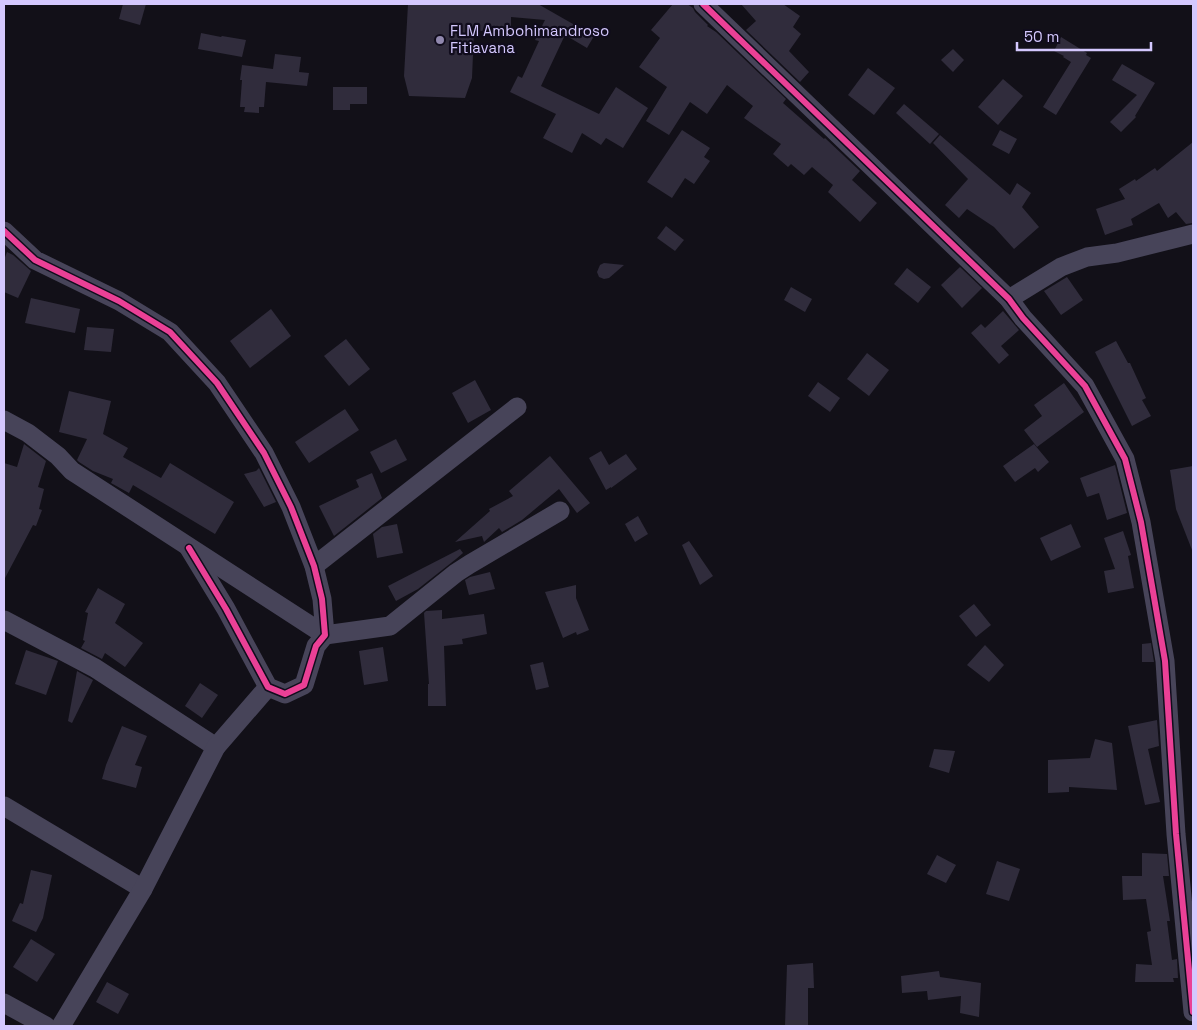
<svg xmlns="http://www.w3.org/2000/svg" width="1197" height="1030" font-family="'Space Grotesk',sans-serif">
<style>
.building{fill:#302c3c}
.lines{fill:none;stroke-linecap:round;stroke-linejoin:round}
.minor{stroke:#474459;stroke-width:19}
.cycleway-casing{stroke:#100c1c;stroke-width:9}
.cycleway{stroke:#ea4096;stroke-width:6}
.poi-dot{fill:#9088ae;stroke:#100c1c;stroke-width:2}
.labels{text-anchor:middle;stroke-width:4.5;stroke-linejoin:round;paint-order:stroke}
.poi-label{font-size:15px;fill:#d4c8fe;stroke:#100c1c;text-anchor:start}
</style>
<rect width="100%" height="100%" fill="#121018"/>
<g class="building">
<polygon points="123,4 146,4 140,25 119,19"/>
<polygon points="408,4 538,4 594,36 587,48 565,35 541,86 599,114 616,87 648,108 623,148 606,138 601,145 582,133 572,153 543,138 556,114 510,92 518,76 522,78 539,41 535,40 545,20 511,17 511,31 490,30 490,32 474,30 472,78 465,98 409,96 404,76"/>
<polygon points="673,4 687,4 693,8 695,12 708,25 707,26 716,32 786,99 783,103 824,139 825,138 860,171 852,180 877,203 860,222 828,192 833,185 812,167 804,175 791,164 788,167 773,154 781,144 744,118 753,106 727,85 707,114 690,102 669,135 646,121 667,87 639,67 660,38 651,30"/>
<polygon points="741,4 783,4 800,16 793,27 801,34 789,51 809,72 800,82 746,30 756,21"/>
<polygon points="201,33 221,37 222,36 246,40 242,57 198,49"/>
<polygon points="1061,37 1087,53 1086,55 1091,58 1056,115 1043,107 1071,62 1063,57 1064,56 1054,51"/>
<polygon points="953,49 964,60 953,72 941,60"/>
<polygon points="275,54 301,57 299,72 309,73 307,86 266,82 264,107 259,107 259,113 244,112 245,107 240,107 242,80 240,80 242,65 273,69"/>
<polygon points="1122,64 1155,83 1135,116 1136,117 1121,132 1110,122 1137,95 1112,80"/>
<polygon points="868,68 895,88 874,115 848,95"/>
<polygon points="1003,79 1023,96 998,125 978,107"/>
<polygon points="333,87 367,87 367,104 350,104 350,110 333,110"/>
<polygon points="904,104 939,134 930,144 896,113"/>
<polygon points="682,130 710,148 704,157 710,161 694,184 685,178 672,198 647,182"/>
<polygon points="1000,130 1017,139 1009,154 992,145"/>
<polygon points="940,135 1010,195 1017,183 1031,193 1022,207 1039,227 1014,249 994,227 967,209 959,218 945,205 968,179 933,143"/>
<polygon points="1193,142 1193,223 1186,224 1176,212 1168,218 1159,203 1131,219 1133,225 1105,235 1096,209 1125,199 1119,189 1135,179 1136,181 1155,168 1157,171"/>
<polygon points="666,226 684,240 675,251 657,238"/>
<polygon points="7,252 13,255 31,271 18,298 4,292 4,260"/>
<polygon points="604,263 624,265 609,278 604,279 599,277 597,272 600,265"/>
<polygon points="960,267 982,288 962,308 941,285"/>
<polygon points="907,268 931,287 918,303 894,284"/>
<polygon points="1067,277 1083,300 1061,315 1044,291"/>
<polygon points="791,287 812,299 805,312 784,300"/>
<polygon points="31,298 80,309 75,333 25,323"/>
<polygon points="271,309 291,336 250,368 230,341"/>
<polygon points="1003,311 1019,330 1001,346 1009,355 999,364 971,333 981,324 985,328"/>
<polygon points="87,327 114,329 111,352 84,350"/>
<polygon points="346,339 370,369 349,386 324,356"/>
<polygon points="1116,341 1128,363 1130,363 1146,398 1142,400 1151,416 1132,426 1095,352"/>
<polygon points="867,353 889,370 869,396 847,379"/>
<polygon points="475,380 491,410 468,423 452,393"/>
<polygon points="818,382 840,398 830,412 808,396"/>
<polygon points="1064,383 1084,412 1037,447 1024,430 1042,416 1034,405"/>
<polygon points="69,391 111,401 103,434 128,448 123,457 161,478 170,463 234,502 215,534 133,485 129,493 111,483 113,479 93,471 79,462 77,460 87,439 59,432"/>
<polygon points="345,409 359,430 309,463 295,442"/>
<polygon points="396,439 407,460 381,473 370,452"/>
<polygon points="24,444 46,461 38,487 44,489 39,509 42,510 36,526 33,525 4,580 4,463 17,467"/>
<polygon points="1034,444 1049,462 1038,472 1035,468 1015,482 1003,466"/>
<polygon points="601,451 609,465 626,454 637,469 611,488 611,487 606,490 589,458"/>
<polygon points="550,456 590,503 577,513 559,489 522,520 502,532 499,528 484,542 482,536 455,542 490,511 489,509 513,496 509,491"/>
<polygon points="1115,465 1127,513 1107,520 1099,493 1087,497 1080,478"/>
<polygon points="1193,466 1193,550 1192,550 1176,509 1170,470"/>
<polygon points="259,468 276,502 264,507 244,474 256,471"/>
<polygon points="372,473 382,498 334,536 319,506 359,487 356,480"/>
<polygon points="638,516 648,534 635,542 625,524"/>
<polygon points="397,524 403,553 377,558 373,534 382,527"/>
<polygon points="1071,524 1081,547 1051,561 1040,538"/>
<polygon points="1123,531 1131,555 1128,556 1134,588 1108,593 1104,571 1115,569 1104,538"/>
<polygon points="689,541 713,576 700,585 682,545"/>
<polygon points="460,549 463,553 456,559 418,589 396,601 388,586"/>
<polygon points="490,572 495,589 469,595 465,580 470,577"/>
<polygon points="576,585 576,598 589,630 577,635 576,632 563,638 545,592"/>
<polygon points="98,588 125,604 115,623 143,643 125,667 105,653 102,659 81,648 85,641 83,640 88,613 85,612"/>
<polygon points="974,604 991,625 976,637 959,616"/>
<polygon points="442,610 442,619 484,614 487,634 462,639 463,644 444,646 446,706 428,706 428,684 429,684 424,613 426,611"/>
<polygon points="1151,643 1154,662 1142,662 1142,644"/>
<polygon points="985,645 1004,665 989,682 967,665"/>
<polygon points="383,647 388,681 364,685 359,651"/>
<polygon points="26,650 58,661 46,695 15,684"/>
<polygon points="543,662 549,687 536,690 530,665"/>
<polygon points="77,671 93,680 72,723 68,721"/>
<polygon points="200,683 218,695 202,718 185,706"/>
<polygon points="1157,720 1159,746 1148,749 1160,802 1145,805 1128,726"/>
<polygon points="122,726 147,736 135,765 142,767 136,788 102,779 106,765"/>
<polygon points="1095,739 1112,743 1117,790 1069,787 1069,792 1048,793 1048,760 1090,758"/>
<polygon points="934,749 955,751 949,773 929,767"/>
<polygon points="1142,853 1167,854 1169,876 1163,876 1170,921 1167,921 1172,960 1177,959 1178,978 1173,978 1174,982 1135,982 1136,964 1152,965 1147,932 1151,931 1146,899 1123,900 1122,876 1142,876"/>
<polygon points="937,855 956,865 946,883 927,874"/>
<polygon points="997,861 1020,869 1009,901 986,894"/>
<polygon points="31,870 52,875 43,918 36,932 12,921 20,903 23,904"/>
<polygon points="31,939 55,954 37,982 13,967"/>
<polygon points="813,963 814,988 808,988 808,1026 785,1026 787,965"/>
<polygon points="939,971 940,977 981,983 979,1017 960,1013 961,996 928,1000 927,991 902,993 901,976"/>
<polygon points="107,982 129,994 118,1014 96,1002"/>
</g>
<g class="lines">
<g class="minor">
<polyline points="703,4 1009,299 1023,318 1085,386 1125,459 1141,522 1165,661 1176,834 1193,1012"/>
<polyline points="4,231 35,260 119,301 170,332 217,383 264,453 291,507 314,566 322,599 325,635 316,646 304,685 285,694 268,687 226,609 189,548"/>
<polyline points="1009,299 1061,267 1087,257 1117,253 1193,234"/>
<polyline points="4,420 28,433 58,456 72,471 325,635 390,626 456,573 470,564 560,511"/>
<polyline points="314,566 517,407"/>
<polyline points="4,620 95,668 216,747"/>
<polyline points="4,806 143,889"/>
<polyline points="4,1003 46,1026"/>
<polyline points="61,1026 143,889 216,747 268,687"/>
</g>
<g class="cycleway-casing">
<g id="cycleway">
<polyline points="703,4 1009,299 1023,318 1085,386 1125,459 1141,522 1165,661 1176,834 1193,1012"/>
<polyline points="4,231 35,260 119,301 170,332 217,383 264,453 291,507 314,566 322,599 325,635 316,646 304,685 285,694 268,687 226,609 189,548"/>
</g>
</g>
<use href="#cycleway" class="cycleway"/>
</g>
<circle class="poi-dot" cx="440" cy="40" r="5"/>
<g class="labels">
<g class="poi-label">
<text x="450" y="36">FLM Ambohimandroso<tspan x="450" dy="17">Fitiavana</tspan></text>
</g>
</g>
<rect width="1197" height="1030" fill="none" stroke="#d4c8fe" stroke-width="10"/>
<path d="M1017 42v8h134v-8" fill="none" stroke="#d4c8fe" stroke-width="2.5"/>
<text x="1024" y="42" font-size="15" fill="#d4c8fe" stroke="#100c1c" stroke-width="4" paint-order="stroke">50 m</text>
</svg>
